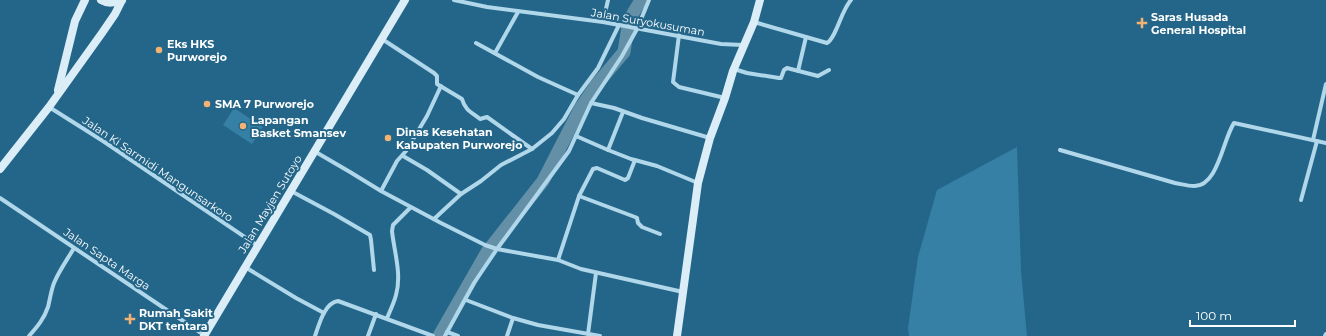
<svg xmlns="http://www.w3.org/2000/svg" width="1326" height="336" font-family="Montserrat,sans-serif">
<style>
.green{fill:#3580a4}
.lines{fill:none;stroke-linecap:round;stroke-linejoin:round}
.river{stroke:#638fa7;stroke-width:13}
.street{stroke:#b0d7ea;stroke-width:4}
.secondary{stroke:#dbeef8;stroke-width:8}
.poi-dot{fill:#f4b373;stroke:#246689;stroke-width:1.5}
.labels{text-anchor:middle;stroke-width:4;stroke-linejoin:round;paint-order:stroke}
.poi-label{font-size:11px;font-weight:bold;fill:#fff;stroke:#246689;text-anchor:start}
.street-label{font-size:11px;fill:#fff;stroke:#246689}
</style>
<rect width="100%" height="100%" fill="#246689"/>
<g class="green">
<polygon points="234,108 263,127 252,144 223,125"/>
<polygon points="1017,147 1021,271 1027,336 909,336 908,328 918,257 937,190"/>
</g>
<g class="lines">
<polyline class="river" points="439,336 487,252 543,181 580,109 597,84 624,52 629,20 641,0"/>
<g class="street">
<polyline points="454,0 487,7 603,22 721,44 743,45"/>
<polyline points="603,22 608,0"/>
<path d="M754,22L827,43C836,38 841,11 851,0"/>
<polyline points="679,35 673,82 679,87 725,98"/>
<path d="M382,39L434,73L437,76V84L462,99C465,110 471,112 480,119L487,117L532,149"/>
<polyline points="476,43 538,77 578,95"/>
<polyline points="495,53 518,12"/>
<polyline points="734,69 747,73 779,78 781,78 784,70 787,68 818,76 829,70"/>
<polyline points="798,71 806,37"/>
<polyline points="591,103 614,108 642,118 710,138"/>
<polyline points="49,107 103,141 258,246"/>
<polyline points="576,136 608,150 631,159 657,166 698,183"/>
<polyline points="1313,140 1326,84"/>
<polyline points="608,150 623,112"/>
<path d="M1060,150L1175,183C1181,184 1188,186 1194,186C1218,187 1223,139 1234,123L1326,143"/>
<polyline points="314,151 350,172 381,191 441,223 485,245 497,249 558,260 581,269 683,292"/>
<polyline points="403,156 427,170 461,194"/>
<polyline points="291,191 334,214 370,235 371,240 374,270"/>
<polyline points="381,191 397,161 406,151 427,116 441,86"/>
<polyline points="579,196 635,217 637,218 638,223 642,227 660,234"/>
<polyline points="0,198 204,335"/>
<polyline points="1301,200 1317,141"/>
<polyline points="434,219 461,194 481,181 501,165 532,149 552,133 564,119 578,95 598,68 619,25"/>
<polyline points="558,260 579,196 593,169 597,168 625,180 628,178 635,160"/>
<polyline points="245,267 296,298 324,313"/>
<polyline points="466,300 513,318 538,325 600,336"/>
<path d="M387,318C390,311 394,303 396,295C402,274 394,251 392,231L393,225L410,208"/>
<polyline points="447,332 458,336"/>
<polyline points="588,334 596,273"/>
<path d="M29,336C37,327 44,319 48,307C50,299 51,291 54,283C59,271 67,260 74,248"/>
<path d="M315,336C319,325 324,303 338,301L433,336"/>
<polyline points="368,336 376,314"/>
<polyline points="445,336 474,283 497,249 569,151 591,103 622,56 637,29 649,0"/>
<polyline points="507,336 513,318"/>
<polyline points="1325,336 1326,334"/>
</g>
<g class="secondary">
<path d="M101,0C108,4 114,3 122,0"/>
<polyline points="58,90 75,21 85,0"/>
<polyline points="0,169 49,107 102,33 115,14 122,0"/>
<polyline points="204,336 405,0"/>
<polyline points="677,336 698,183 710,138 725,98 733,71 754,22 760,0"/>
</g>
</g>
<g class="poi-dot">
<path d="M1140 17h4v4h4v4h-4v4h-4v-4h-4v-4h4z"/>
<circle cx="159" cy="50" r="4"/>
<circle cx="207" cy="104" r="4"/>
<circle cx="243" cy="126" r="4"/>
<circle cx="388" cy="138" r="4"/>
<path d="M128 313h4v4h4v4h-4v4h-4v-4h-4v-4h4z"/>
</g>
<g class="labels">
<g class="poi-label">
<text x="1151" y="21">Saras Husada<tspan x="1151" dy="13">General Hospital</tspan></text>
<text x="167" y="48">Eks HKS<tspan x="167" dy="13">Purworejo</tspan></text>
<text x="215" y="108">SMA 7 Purworejo</text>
<text x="251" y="124">Lapangan<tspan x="251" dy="13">Basket Smansev</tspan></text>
<text x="396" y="136">Dinas Kesehatan<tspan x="396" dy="13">Kabupaten Purworejo</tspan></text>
<text x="139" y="317">Rumah Sakit<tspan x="139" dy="13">DKT tentara</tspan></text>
</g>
<g class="street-label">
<text transform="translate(648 22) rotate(10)" y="4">Jalan Suryokusuman</text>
<text transform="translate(158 169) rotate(34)" y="4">Jalan Ki Sarmidi Mangunsarkoro</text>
<text transform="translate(270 204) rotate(-59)" y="4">Jalan Mayjen Sutoyo</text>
<text transform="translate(107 259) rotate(34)" y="4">Jalan Sapta Marga</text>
</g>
</g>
<path d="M1190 320v6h105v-6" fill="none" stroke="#ffffff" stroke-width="2"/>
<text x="1196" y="320" font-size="12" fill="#ffffff" stroke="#246689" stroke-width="3" paint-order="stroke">100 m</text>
</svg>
